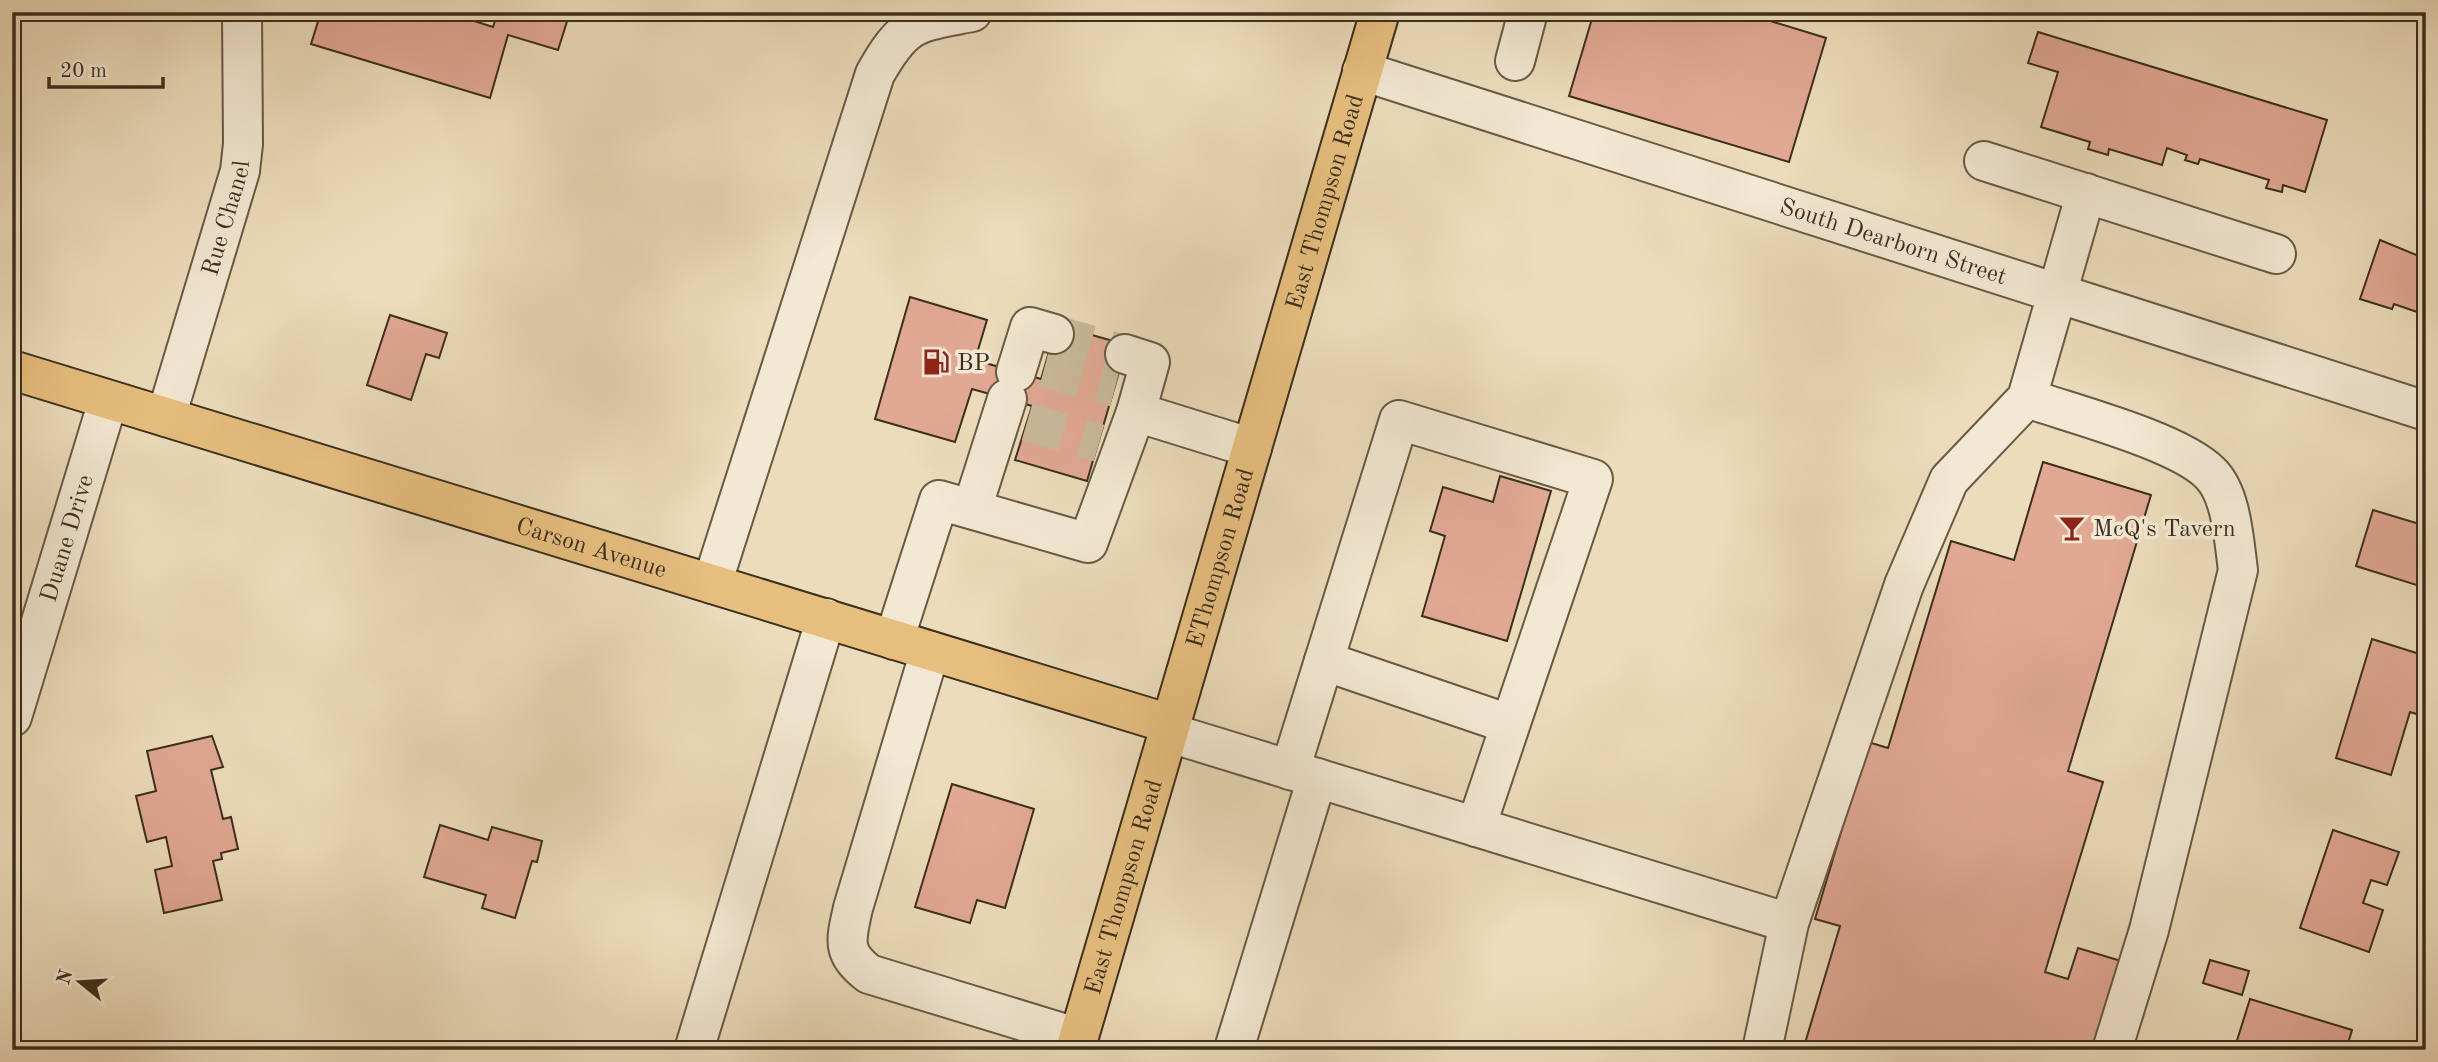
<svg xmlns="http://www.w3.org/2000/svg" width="2438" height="1062" font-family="'Old Standard TT',serif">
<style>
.building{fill:#e1a894;stroke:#3c2f1d;stroke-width:2}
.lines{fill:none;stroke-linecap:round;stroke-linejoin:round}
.minor-tunnel{stroke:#c9b99b;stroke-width:38;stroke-dasharray:38 19;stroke-linecap:butt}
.minor-casing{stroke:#685a44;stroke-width:42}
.major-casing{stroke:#3c2f1d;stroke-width:42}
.minor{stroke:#f3e8d3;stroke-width:38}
.major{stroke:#e6be7e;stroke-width:38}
.labels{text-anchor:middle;stroke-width:7;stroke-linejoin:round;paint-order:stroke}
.street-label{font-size:24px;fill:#3c2f1d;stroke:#f3e8d3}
.poi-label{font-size:24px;fill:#3c2f1d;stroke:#f3e8d3;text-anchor:start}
</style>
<rect width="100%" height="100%" fill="#ecdcbb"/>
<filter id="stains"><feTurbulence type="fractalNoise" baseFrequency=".00286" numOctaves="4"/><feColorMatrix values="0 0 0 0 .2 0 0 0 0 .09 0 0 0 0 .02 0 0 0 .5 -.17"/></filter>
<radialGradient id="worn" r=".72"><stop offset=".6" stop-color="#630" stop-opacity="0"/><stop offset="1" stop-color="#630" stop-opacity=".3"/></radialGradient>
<g class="building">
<polygon points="321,12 446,12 493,27 498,12 570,12 558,50 508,35 490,98 311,44"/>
<polygon points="1594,12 1741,12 1826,38 1789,162 1569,96"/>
<polygon points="2038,32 2327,120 2305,192 2283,185 2282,192 2266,188 2269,180 2200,159 2198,164 2185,160 2187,155 2167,148 2162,165 2109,149 2108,155 2088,149 2090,142 2041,127 2058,72 2028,63"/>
<polygon points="2380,240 2426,259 2426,315 2394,304 2392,309 2360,299"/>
<polygon points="910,297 987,320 975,360 1041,379 1057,325 1127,345 1087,481 1015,460 1032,406 972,389 955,442 875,419"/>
<polygon points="390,315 447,333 439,358 426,354 411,400 367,385"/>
<polygon points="2043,462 2151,495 2068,771 2103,782 2045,972 2068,979 2078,948 2121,961 2094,1050 1803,1050 1840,926 1815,919 1868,742 1888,748 1951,541 2014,560"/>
<polygon points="1500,476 1551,491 1507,641 1422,616 1445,536 1430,531 1443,487 1493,502"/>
<polygon points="2373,510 2426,526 2426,588 2356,566"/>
<polygon points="2372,639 2426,656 2426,717 2410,712 2391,775 2336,758"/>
<polygon points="212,736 223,767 211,770 223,819 231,817 238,849 221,853 222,859 213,861 222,900 164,913 155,870 172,866 166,837 147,842 136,796 156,791 147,751"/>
<polygon points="952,784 1034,809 1005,908 977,900 970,923 915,907"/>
<polygon points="440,825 488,840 492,827 542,841 537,862 532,861 515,918 482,908 486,895 424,877"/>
<polygon points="2333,830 2399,852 2387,885 2371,880 2363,903 2383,910 2369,952 2300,928"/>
<polygon points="2210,960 2249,971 2242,995 2203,983"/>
<polygon points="2250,999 2352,1030 2346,1050 2234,1050"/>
</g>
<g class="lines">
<g class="minor-tunnel">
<polyline points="1054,334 1125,354"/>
<polyline points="1044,369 1115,388"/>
<polyline points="1027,422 1099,443"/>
</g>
<g class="minor-casing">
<g id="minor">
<polyline points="1515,61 1528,12"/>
<path id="s1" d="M1362,71L2426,411"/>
<polyline points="1984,161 2276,254"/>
<polyline points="1125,354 1150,362 1136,412"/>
<polyline points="1016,372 1030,327 1054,334"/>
<path d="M2027,398C2073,414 2178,441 2210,473C2232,494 2234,542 2238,570L2149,930L2112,1050"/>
<path id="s2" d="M166,417L240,171L243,144L242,12"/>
<polyline points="972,509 1007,399"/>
<path d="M712,584L875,74C905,21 915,23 972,12"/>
<polyline points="894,640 939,500 1088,543 1136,412 1252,448"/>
<path d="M930,651L853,908C846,940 841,953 869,974L1079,1038"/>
<polyline points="1324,661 1509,724"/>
<path id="s3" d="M12,717L108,401"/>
<polyline points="1167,732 1789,923"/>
<polyline points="1290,770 1399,420 1593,479 1476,827"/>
<polyline points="1234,1049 1317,778"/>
<polyline points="694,1050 826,618"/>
<polyline points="1762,1050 1789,923 1904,585 1949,480 2027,398 2086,193"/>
</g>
</g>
<g class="major-casing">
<g id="major">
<path id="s4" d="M12,370L1170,724"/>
<path id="s5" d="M1075,1050L1380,12"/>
</g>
</g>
<use href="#minor" class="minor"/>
<use href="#major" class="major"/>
</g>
<defs>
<g id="fuel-bare" transform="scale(2.1)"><path d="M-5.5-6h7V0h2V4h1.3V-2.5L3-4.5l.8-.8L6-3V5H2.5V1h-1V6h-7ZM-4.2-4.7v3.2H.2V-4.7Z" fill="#8f2418" stroke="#f3e8d3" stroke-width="2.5" paint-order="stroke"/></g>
<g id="bar-bare" transform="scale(2.1)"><path d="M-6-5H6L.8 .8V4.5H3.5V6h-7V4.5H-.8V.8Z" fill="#8f2418" stroke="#f3e8d3" stroke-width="2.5" paint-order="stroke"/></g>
</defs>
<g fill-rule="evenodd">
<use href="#fuel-bare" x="936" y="362"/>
<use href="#bar-bare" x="2072" y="528"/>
</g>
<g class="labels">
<g class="street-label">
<text dy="8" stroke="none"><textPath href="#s5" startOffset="884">East Thompson Road</textPath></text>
<text dy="8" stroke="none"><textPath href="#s2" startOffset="208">Rue Chanel</textPath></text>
<text dy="8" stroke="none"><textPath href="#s1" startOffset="558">South Dearborn Street</textPath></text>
<text dy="8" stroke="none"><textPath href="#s3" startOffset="187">Duane Drive</textPath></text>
<text dy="8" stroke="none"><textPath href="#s4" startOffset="606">Carson Avenue</textPath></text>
<text dy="8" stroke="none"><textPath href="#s5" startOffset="513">EThompson Road</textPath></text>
<text dy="8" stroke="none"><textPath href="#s5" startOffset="170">East Thompson Road</textPath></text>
</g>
<g class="poi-label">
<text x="957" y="370">BP</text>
<text x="2093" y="536">McQ's Tavern</text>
</g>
</g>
<rect width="2438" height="1062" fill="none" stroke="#ecdcbb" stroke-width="42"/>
<rect x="14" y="14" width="2410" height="1034" fill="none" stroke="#3c2f1d" stroke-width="3.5"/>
<rect x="21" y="21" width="2396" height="1020" fill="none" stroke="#3c2f1d" stroke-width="2"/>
<g transform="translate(80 982) rotate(288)" stroke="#f3e8d3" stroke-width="5" paint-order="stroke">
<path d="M0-5L12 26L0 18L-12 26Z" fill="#3c2f1d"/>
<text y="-10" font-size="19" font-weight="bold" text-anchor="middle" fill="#3c2f1d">N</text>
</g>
<path d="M49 77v10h114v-10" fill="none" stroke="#3c2f1d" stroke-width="3.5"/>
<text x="60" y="77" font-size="21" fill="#3c2f1d" stroke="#f3e8d3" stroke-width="5" paint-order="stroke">20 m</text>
<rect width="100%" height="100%" filter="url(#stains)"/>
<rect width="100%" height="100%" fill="url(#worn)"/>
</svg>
